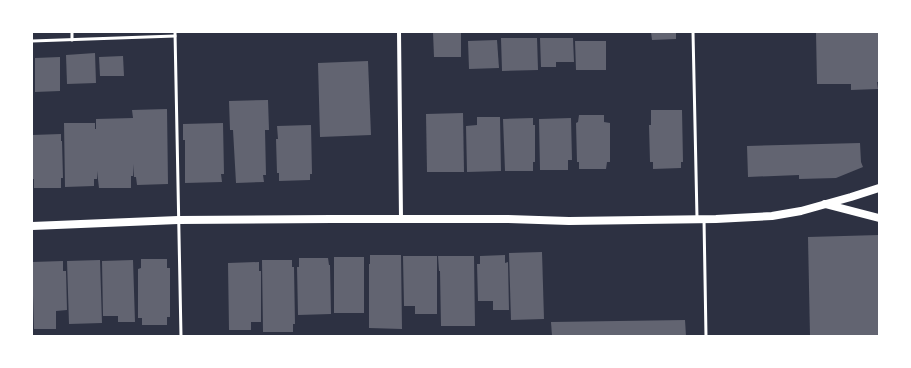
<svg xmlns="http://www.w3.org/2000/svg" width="911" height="368" font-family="'Fira Sans',sans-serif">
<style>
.building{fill:#626471}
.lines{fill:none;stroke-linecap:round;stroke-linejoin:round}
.service{stroke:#fff;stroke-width:3}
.minor{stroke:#fff;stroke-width:4}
.secondary{stroke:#fff;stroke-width:8}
</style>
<rect width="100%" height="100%" fill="#2d3142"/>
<g class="building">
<polygon points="433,32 461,32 461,57 434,57"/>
<polygon points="651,32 676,32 676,39 652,40"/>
<polygon points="816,32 879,32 879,82 877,82 878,89 851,90 851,84 817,84"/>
<polygon points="501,38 537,38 538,70 502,71"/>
<polygon points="540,38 573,38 574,62 556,62 556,67 541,67"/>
<polygon points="497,40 499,68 469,69 468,41"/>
<polygon points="575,41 606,41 606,70 576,70"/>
<polygon points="95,53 96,83 67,84 66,55"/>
<polygon points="123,56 124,76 100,76 99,57"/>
<polygon points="60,57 60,91 35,92 35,58"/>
<polygon points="368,61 371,135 320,137 318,63"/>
<polygon points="268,100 269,130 265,130 266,175 263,175 264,182 236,183 233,130 230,130 229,101"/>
<polygon points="167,109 168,184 137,185 136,177 134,177 133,164 133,176 131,176 131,188 99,188 97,171 97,179 94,179 94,186 65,187 64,123 95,123 95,129 96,129 96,119 133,118 132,110"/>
<polygon points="651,110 682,110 683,162 681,162 681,168 653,169 653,162 650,162 649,125 651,125"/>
<polygon points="463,113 464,172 427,172 426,114"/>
<polygon points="579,115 604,115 604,122 610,123 610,162 607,162 606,169 579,169 579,162 577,162 576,123 578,122"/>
<polygon points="477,117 500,117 501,171 467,172 466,126 477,125"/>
<polygon points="533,118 533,125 535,125 535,162 533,162 533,171 505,171 503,119"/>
<polygon points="571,118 572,160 568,160 568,170 540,170 539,119"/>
<polygon points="223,123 224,174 221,174 222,182 185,183 185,140 183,140 183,124"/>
<polygon points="311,125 312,174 310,174 310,180 279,181 279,173 277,173 276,139 278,139 277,126"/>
<polygon points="61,134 61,141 62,141 63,178 61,178 61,188 34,188 34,179 32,179 32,135"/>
<polygon points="860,143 861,162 863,167 836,178 799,179 799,175 748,177 747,146"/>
<polygon points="879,235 879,336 810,336 808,237"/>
<polygon points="542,252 544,319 511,320 509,253"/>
<polygon points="370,255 401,255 402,329 369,328 369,264 370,264"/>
<polygon points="505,255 505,263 508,262 509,310 493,310 493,301 478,301 477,264 480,264 480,256"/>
<polygon points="403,256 437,256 437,314 415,314 415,306 404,306"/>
<polygon points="438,256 474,256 475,326 441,326 440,271 439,271"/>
<rect x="334" y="257" width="30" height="56"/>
<polygon points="299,258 328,258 329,265 330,265 331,314 298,315 297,267 299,267"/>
<polygon points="141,259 167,259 167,268 170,268 170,317 167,317 167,325 142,325 142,318 138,318 138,269 141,268"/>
<polygon points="100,260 102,323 69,324 67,261"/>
<polygon points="133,260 135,322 118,322 118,316 103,316 102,261"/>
<polygon points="262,260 292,260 292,267 294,267 295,324 293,324 293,332 263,332"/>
<polygon points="63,261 63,271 66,271 67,310 56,311 56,329 34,329 32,262"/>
<polygon points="259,262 259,271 261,271 261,322 251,322 251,330 229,330 228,263"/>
<polygon points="685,320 686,336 552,336 551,322"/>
</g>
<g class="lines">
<g class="service">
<polyline points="175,32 181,336"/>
<polyline points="693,32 697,218"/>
<polyline points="72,40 72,32"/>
<polyline points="32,41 175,36"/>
<polyline points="704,219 706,336"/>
</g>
<polyline class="minor" points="399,32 401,219"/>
<g class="secondary">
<polyline points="825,204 879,218"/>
<polyline points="32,226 178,220 332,219 507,219 569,221 716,219 772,216 801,211 851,197 879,188"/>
</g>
</g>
<rect width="911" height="368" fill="none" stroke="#ffffff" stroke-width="66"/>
</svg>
